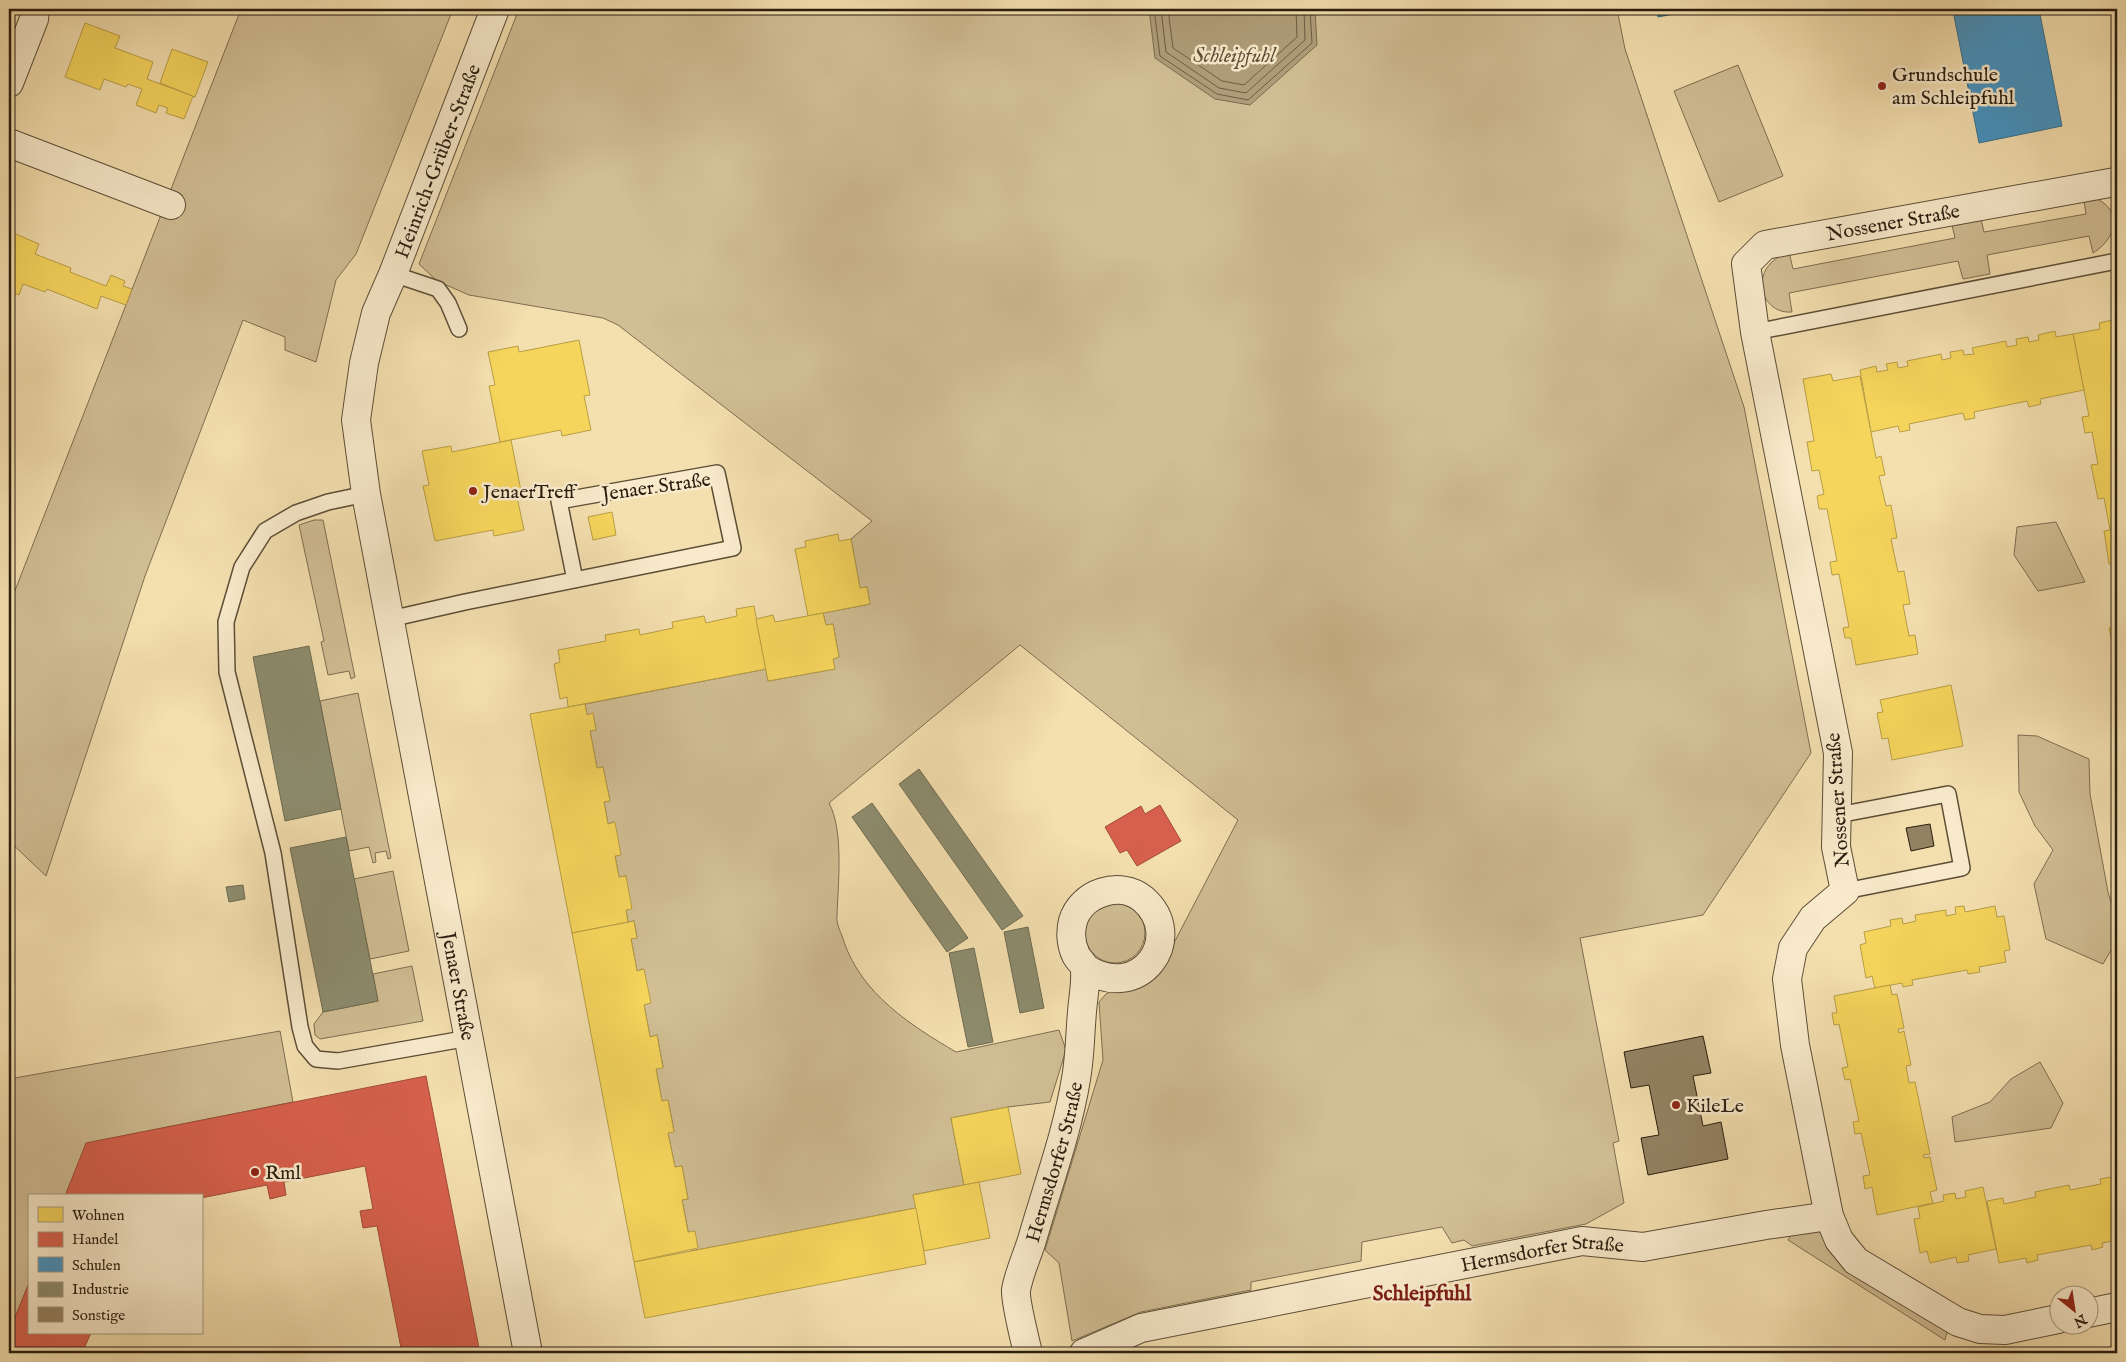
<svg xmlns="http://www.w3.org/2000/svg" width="2126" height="1362" font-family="'IM FELL English',serif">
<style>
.green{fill:#d1be94;stroke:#7d6e52}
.water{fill:#af9d79;stroke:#796a4f}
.homes{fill:#f6d55c;stroke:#b89e45}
.shops{fill:#d6604d;stroke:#a24c3a}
.schools{fill:#4393c3;stroke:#3b708d}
.industry{fill:#8c8c6e;stroke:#6e6b52}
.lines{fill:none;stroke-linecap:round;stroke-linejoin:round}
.shore{stroke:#6c5d44;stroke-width:1}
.building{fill:#938262;stroke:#291d0f}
.lane-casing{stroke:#5c4e37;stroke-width:18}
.street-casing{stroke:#5c4e37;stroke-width:30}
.lane{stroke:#f8eacb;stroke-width:15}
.street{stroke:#f8eacb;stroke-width:28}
.poi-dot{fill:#8f2418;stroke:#f8eacb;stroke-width:2}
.labels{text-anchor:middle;stroke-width:5;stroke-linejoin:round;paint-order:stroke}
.poi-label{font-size:20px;fill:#291d0f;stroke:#f8eacb;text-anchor:start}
.street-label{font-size:20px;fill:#291d0f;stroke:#f8eacb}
.water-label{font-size:21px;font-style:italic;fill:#5f5039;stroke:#f8eacb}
.neighbourhood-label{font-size:21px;font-weight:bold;fill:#7a1f14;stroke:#f8eacb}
</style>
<rect width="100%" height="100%" fill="#f4dfaf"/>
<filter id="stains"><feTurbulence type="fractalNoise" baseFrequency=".004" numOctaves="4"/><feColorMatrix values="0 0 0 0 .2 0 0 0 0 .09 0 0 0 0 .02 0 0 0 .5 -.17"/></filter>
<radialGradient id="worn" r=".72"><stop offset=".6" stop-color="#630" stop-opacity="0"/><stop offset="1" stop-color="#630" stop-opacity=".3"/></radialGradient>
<g class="green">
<polygon points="241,9 453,9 356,254 336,280 316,362 285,350 285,337 243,320 145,576 46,876 9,841 9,606"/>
<path d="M519,9H1617L1625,49L1744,407L1811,753L1703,915L1580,938L1619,1141L1613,1143L1624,1203L1586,1224L1472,1246L1464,1240L1452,1243L1442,1227L1362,1242L1361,1261L1251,1282V1290L1141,1312L1072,1341L1059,1263L1045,1250L1103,1060L1099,1002L1106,994L1163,964L1238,820L1020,645L829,803C844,831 838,884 837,916C836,925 842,934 844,942C862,994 910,1025 956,1052L1059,1030L1066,1050L1050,1102L1008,1107L951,1118L964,1185L913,1195L916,1208L692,1251L682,1200L688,1199L682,1166L675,1167L668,1133L674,1131L668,1100L662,1101L656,1069L663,1067L657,1035L650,1037L644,1005L650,1003L643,969L637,971L631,939L637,937L634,921L628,922L626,910V876L619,877L615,856L620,855L614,822L608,824L604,802L610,801L603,767L597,768L590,731L596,730L593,714L587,715L585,704L766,669L768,681L834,669L833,659L839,657L833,624L826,625L823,613L870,604L867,587L860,588L851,539L872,521L618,325L603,318L469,295L437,281L419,264Z"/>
<polygon points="1738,65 1783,176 1719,202 1674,91"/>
<path d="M2083,195C2121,201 2123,234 2093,253L2089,236L1987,255L1990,274L1963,279L1958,261L1789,293L1792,312C1760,315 1746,267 1789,252L1793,269L1955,238L1951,221L1980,215L1984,232L2086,214Z"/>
<polygon points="314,520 323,520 355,677 351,679 349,671 328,675 321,642 324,641 299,525"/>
<polygon points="2056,522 2085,582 2038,591 2014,555 2017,527"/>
<polygon points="358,693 391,858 388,859 386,851 375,853 376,862 373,863 369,847 349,851 320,701"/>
<polygon points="2018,735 2037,736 2089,759 2090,794 2108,892 2117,923 2117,940 2103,964 2046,939 2034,884 2053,850 2035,826 2019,792"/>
<polygon points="393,871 409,951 370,959 354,879"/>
<circle cx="1115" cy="933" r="30"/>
<polygon points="412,966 423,1021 320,1039 315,1035 314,1024 323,1012 378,1001 373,974"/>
<polygon points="280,1031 293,1102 87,1143 65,1196 29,1196 29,1283 9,1332 9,1079"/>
<polygon points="2040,1062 2063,1103 2051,1128 1955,1142 1952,1117 1990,1102 2011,1079"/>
<polygon points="1795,1229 1823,1231 1948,1328 1945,1340 1788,1240"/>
</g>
<polygon class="water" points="1149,9 1315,9 1317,45 1250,105 1215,99 1155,58"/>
<g class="homes">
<polygon points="85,23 120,36 115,48 153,62 147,79 193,96 184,119 166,113 168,108 159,105 156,113 136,105 142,89 128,84 126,87 104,79 100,90 65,77"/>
<polygon points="172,49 208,62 195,97 160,83"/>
<polygon points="9,231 39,244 35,254 71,268 70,272 106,286 111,275 125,281 123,286 132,289 126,305 101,296 97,309 47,289 45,292 23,284 19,295 9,291"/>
<polygon points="2117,319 2117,568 2116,563 2109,564 2104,531 2110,530 2104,498 2098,499 2091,465 2098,464 2092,432 2085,433 2082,417 2089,416 2073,334 2100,329 2099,323"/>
<polygon points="2055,331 2056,337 2073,334 2084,390 2040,399 2041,404 2029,407 2027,401 1974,412 1975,418 1965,420 1963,413 1909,424 1910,430 1900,432 1898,426 1871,432 1860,370 1876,366 1877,372 1888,370 1886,364 1897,362 1898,368 1908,366 1907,361 1941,354 1942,360 1951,358 1950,352 1963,350 1964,355 1974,354 1972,348 2006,341 2007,347 2017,345 2016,339 2028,337 2029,342 2039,340 2038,335"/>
<polygon points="579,340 590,395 584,396 591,430 562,436 561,430 500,442 489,386 495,385 488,352 518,346 519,352"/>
<polygon points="1831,374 1833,381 1860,376 1876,458 1881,456 1885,475 1879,476 1886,506 1891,505 1897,538 1891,539 1898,572 1904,571 1910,604 1903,605 1909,636 1915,635 1918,654 1856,665 1851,638 1845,638 1843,628 1849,627 1839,574 1832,575 1830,562 1837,561 1827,509 1819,509 1817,496 1824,494 1819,470 1812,471 1807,442 1814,441 1803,379"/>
<polygon points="511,440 522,496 517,497 524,530 494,536 493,530 435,541 423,486 429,485 422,451 451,446 452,452"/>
<polygon points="612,512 616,535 593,540 588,517"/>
<polygon points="838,534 839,541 851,539 860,588 867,587 870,604 808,616 795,549 806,547 805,541"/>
<polygon points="754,606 766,669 568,707 567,697 560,699 554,664 560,662 558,650 606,641 605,635 639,629 640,635 673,628 672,622 704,616 706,623 737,616 736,609"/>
<polygon points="823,613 826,625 833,624 839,657 833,659 835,669 768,681 756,619 773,615 775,622"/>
<polygon points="2117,615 2117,662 2116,662 2109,628 2115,627 2113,616"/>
<polygon points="1951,685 1963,746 1892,760 1888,738 1882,739 1877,713 1883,712 1880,700"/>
<polygon points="585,704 587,715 593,713 596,730 590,731 597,768 603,767 610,801 604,802 608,824 615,822 621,855 615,856 619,877 626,876 632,909 626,910 628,922 572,933 530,714"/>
<polygon points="1964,906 1965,912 1995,906 1997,917 2004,916 2010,950 2004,951 2006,962 1979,967 1980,972 1968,974 1967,970 1912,980 1913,985 1903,987 1902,983 1875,988 1872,976 1866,978 1860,945 1866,943 1864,932 1891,926 1890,920 1902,918 1903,924 1916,921 1915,915 1946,910 1946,916 1956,914 1955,907"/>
<polygon points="634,921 637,938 631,939 637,971 644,969 651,1003 644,1005 650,1037 657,1035 663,1068 656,1069 662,1101 668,1100 674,1132 668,1133 675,1167 682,1166 688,1199 682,1200 688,1232 695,1231 698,1248 634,1262 572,933"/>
<polygon points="1890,985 1892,995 1897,994 1904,1028 1898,1029 1899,1033 1904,1031 1911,1065 1906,1066 1909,1083 1915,1082 1930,1154 1923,1155 1924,1158 1930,1157 1937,1190 1930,1192 1933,1203 1877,1215 1872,1187 1865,1189 1863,1176 1870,1175 1861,1133 1855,1134 1853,1122 1859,1121 1850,1079 1845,1080 1842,1068 1848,1067 1839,1024 1834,1025 1832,1013 1837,1013 1834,996"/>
<polygon points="1008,1107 1021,1174 964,1185 951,1118"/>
<polygon points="2117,1176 2117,1240 2102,1243 2103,1247 2092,1250 2091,1245 2037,1255 2038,1260 2027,1263 2026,1258 1999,1263 1987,1201 2003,1198 2004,1204 2036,1197 2035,1192 2069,1185 2070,1190 2101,1184 2100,1179"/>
<polygon points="979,1182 990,1238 924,1251 913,1195"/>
<polygon points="1983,1187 1996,1249 1968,1255 1969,1261 1957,1263 1956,1257 1930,1263 1927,1251 1920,1253 1914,1219 1920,1218 1918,1207 1944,1201 1943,1195 1955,1193 1956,1199 1966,1197 1965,1191"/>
<polygon points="916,1208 926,1264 645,1318 634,1262"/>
</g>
<g class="shops">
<polygon points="1160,805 1181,841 1137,866 1127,850 1120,853 1105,827 1141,806 1145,814"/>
<polygon points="426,1076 480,1353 402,1353 377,1226 363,1228 360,1211 373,1209 365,1166 284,1182 286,1195 270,1199 267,1185 201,1198 201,1196 65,1196 86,1143"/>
<polygon points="29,1283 29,1333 91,1333 82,1353 9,1353 9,1332"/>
</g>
<g class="schools">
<polygon points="1656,9 1700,9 1658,17"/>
<polygon points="1965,9 2039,9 2062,126 1979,143 1953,11"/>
</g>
<g class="industry">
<polygon points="309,646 341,809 285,821 253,657"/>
<polygon points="919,769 1023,916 1002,930 899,784"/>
<polygon points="872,803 968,938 947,952 852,817"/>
<polygon points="346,837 378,1001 323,1012 290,848"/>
<polygon points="243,885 245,899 229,902 226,887"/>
<polygon points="1028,927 1044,1008 1020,1013 1004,932"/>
<polygon points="974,948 993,1042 968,1047 949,953"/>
</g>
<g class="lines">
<g class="shore">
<polyline points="1154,9 1160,56 1217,94 1248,100 1312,43 1310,9"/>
<polyline points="1161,9 1166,52 1219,88 1246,93 1305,40 1304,9"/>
<polyline points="1168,9 1173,48 1222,81 1244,85 1297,37 1296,9"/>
</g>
</g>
<g class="building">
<polygon points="1930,824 1934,846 1911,851 1906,828"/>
<polygon points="1703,1036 1711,1073 1693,1076 1703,1126 1721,1122 1728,1159 1648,1175 1641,1138 1659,1135 1649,1085 1631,1088 1624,1052"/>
</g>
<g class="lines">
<g class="lane-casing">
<g id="lane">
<polyline points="393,274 438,289 448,303 459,329"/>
<polyline points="1755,332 2117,261"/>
<polyline points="366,494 328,502 296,513 265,531 242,567 226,622 227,672 273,853 300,1027 305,1046 316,1059 338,1061 469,1038"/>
<polyline points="390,619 465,602 733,548 717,473 559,501 575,580"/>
<polyline points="1838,815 1948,794 1962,868 1845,891"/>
</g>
</g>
<g class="street-casing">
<g id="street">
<path id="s1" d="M495,9L393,274L376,313L364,363L356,420L366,494L528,1353"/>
<polyline points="9,83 34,19 35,9"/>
<polyline points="9,143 171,205"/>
<polyline points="2088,1313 2117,1307"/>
<path id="s2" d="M2058,1319L2005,1330L1980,1329L1958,1322L1856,1261L1839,1240L1829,1216L1795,1045L1787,979L1793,948L1813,918L1845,891L1836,847L1838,753L1755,332L1746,264L1765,245L2115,182"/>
<path id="s3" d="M1028,1353C1025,1340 1015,1301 1016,1290C1019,1273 1027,1256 1032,1240C1047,1187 1067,1134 1076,1079C1080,1057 1080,1034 1082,1012C1083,998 1086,984 1085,970C1085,964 1078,960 1076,955C1071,945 1070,932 1073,921C1081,893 1120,880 1143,899C1187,937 1140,1004 1085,968"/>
<path id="s4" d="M1084,1353L1141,1328L1582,1241L1643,1247L1766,1225L1829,1216"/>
</g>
</g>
<use href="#lane" class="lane"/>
<use href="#street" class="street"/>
</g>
<g class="poi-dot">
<circle cx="1882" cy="86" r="5"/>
<circle cx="473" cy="491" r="5"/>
<circle cx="1676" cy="1105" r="5"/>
<circle cx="255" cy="1172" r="5"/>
</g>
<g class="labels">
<g class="poi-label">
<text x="1892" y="81">Grundschule<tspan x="1892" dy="23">am Schleipfuhl</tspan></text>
<text x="483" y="498">JenaerTreff</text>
<text x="1686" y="1112">KileLe</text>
<text x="265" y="1179">Rml</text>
</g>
<g class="street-label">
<text transform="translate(437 161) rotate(-69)" y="7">Heinrich-Grüber-Straße</text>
<text dy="7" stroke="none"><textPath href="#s2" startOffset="1418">Nossener Straße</textPath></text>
<text transform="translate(656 486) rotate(-8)" y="7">Jenaer Straße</text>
<text transform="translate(1837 800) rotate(-94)" y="7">Nossener Straße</text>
<text dy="7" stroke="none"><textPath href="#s1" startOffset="1011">Jenaer Straße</textPath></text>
<text dy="7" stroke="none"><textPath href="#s3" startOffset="198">Hermsdorfer Straße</textPath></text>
<text dy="7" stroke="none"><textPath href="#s4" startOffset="471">Hermsdorfer Straße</textPath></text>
</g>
<g class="water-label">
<text x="1234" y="62">Schleipfuhl</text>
</g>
<g class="neighbourhood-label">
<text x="1422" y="1300">Schleipfuhl</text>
</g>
</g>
<rect width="2126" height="1362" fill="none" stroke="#f4dfaf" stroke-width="30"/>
<rect x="10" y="10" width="2106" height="1342" fill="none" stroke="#291d0f" stroke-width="2.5"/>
<rect x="15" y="15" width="2096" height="1332" fill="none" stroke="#291d0f"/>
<rect x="28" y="1194" width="175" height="140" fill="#f8eacb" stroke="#a59880"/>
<rect x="38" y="1207" width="25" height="15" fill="#f6d55c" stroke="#a59880"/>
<text x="72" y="1220" font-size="15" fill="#291d0f">Wohnen</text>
<rect x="38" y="1232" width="25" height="15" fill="#d6604d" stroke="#a59880"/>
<text x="72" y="1244" font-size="15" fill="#291d0f">Handel</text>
<rect x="38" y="1257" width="25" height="15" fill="#4393c3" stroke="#a59880"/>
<text x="72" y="1270" font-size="15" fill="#291d0f">Schulen</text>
<rect x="38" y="1282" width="25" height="15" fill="#8c8c6e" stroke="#a59880"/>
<text x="72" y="1294" font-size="15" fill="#291d0f">Industrie</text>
<rect x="38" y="1307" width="25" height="15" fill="#938262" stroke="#a59880"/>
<text x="72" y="1320" font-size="15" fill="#291d0f">Sonstige</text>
<g transform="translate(2074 1310) rotate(150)"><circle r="24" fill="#f8eacb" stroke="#a59880"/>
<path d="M0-4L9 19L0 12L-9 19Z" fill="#8f2418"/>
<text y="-8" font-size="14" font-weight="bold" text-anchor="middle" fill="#291d0f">N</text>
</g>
<rect width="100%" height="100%" filter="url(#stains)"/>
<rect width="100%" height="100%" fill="url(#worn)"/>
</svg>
